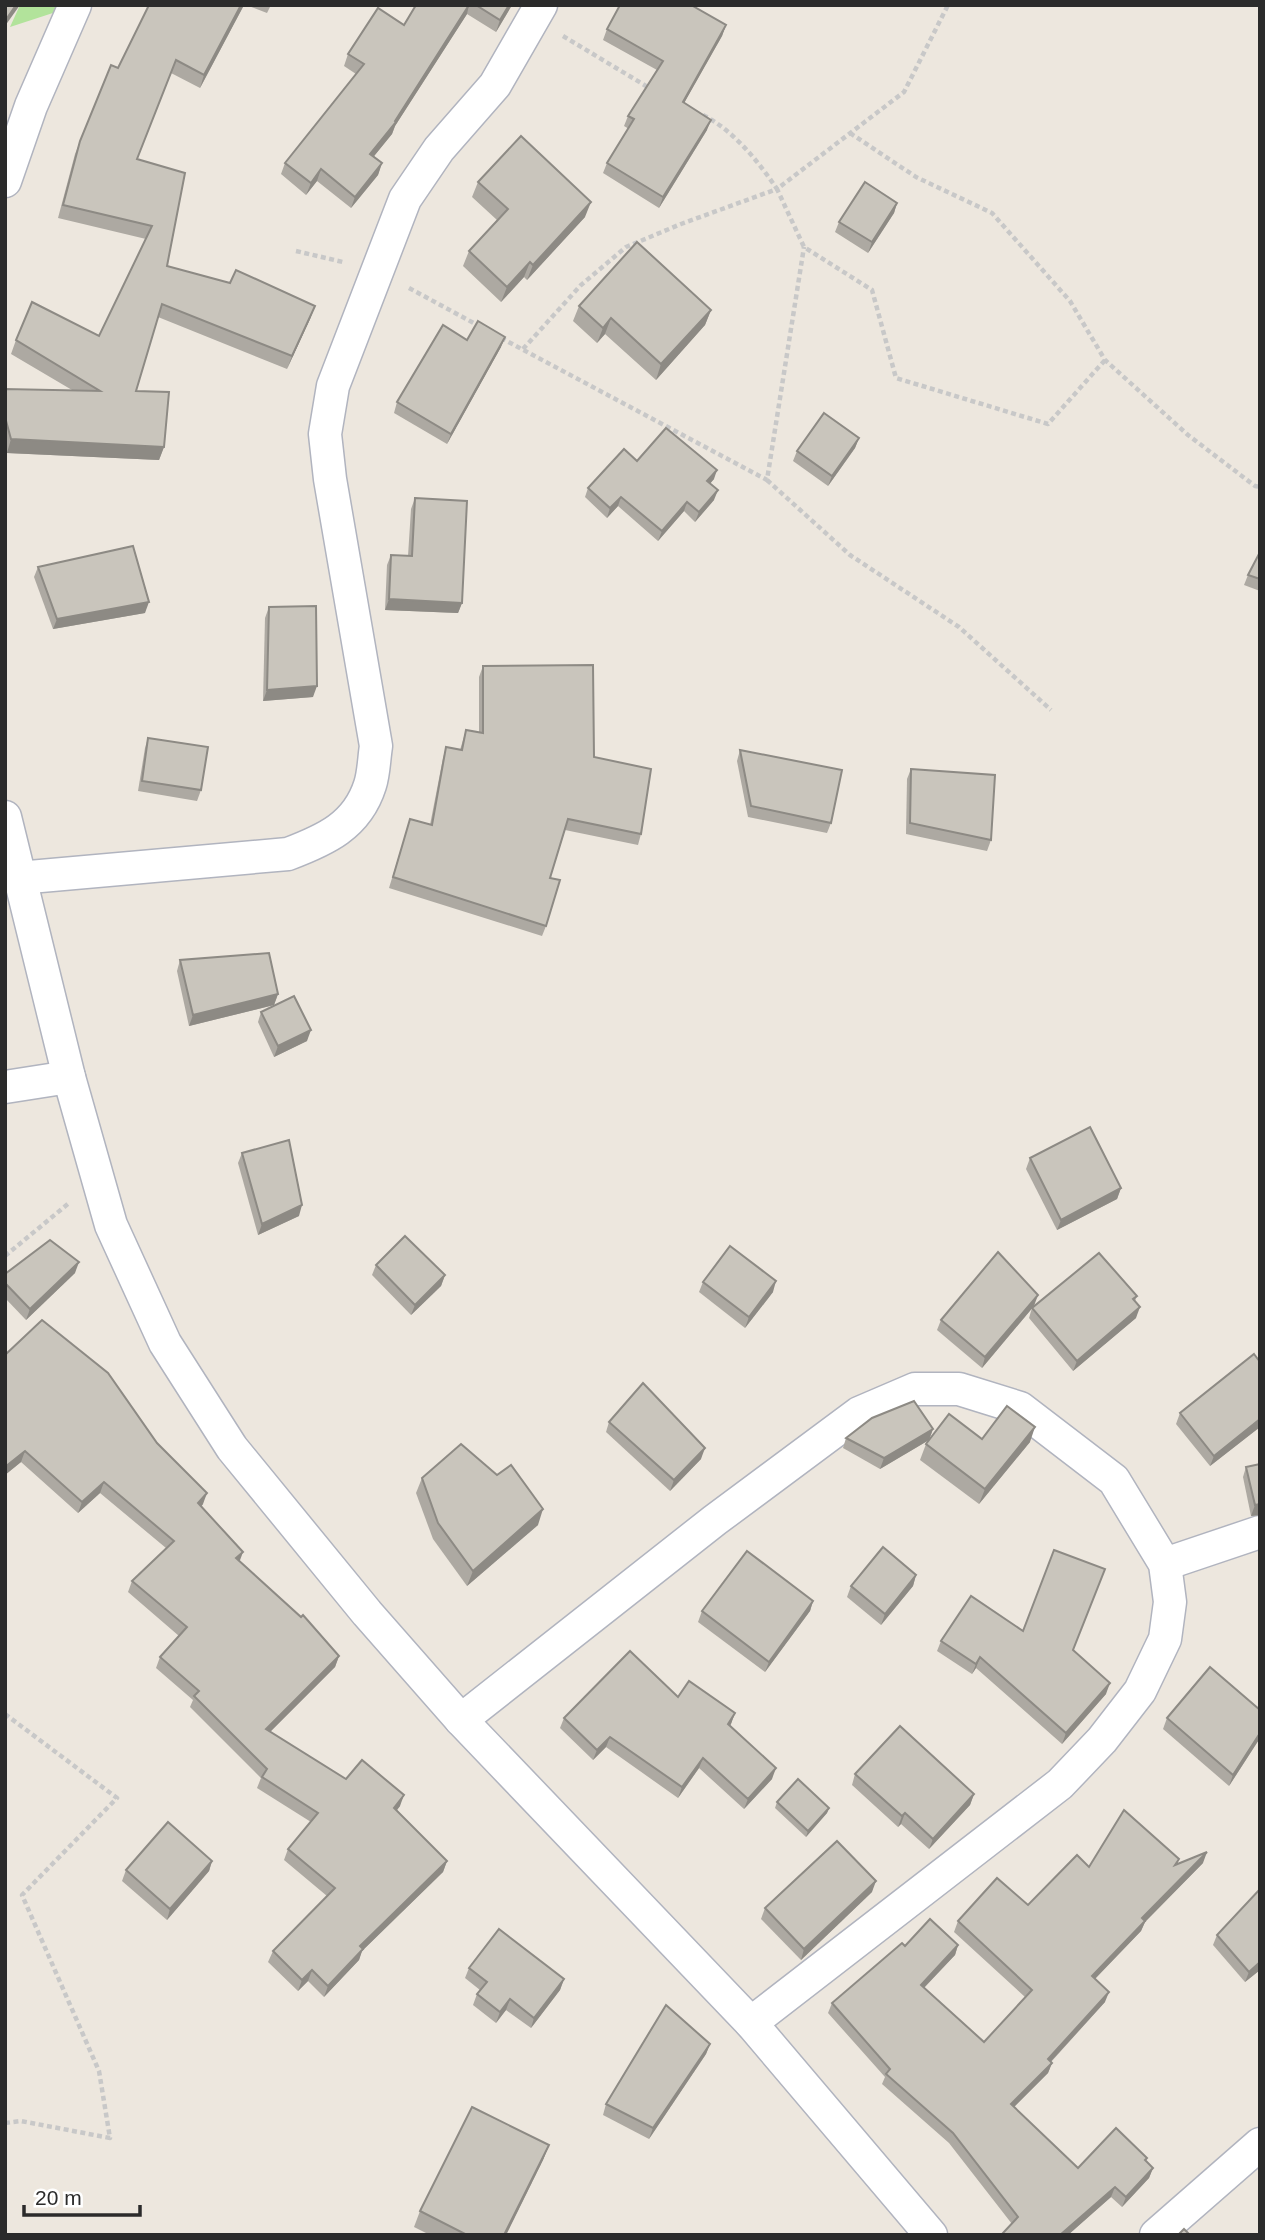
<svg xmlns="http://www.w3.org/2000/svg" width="1265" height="2240" font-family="Arial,sans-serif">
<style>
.green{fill:#b2e39b}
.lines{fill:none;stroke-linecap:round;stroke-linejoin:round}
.minor-casing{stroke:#b1b4bf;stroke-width:35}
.path{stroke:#c8c8c8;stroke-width:4.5;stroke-dasharray:5 3.5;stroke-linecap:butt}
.minor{stroke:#fff;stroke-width:32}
.wall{fill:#ada9a2}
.shaded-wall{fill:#8d8a84}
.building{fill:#c9c5bc;stroke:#8d8a84;stroke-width:2}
</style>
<rect width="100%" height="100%" fill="#ede7de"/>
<polygon class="green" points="20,5 61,5 59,11 10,27"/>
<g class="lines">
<g class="minor-casing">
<g id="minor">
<polyline points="5,181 31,106 75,5"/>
<polyline points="5,817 69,1077 111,1225 165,1343 232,1448 367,1613 461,1720 751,2023 931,2235"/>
<path d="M18,878L288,854C325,840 357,826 370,785C374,773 374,758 376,746L330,479L325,434L333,386L405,199L439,149L495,85L541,5"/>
<polyline points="5,1087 69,1077"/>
<polyline points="1165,1564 1260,1532"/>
<polyline points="461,1720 715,1520 859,1413 915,1389 959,1389 1020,1408 1114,1480 1165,1564 1170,1602 1165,1639 1140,1691 1102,1740 1060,1784 751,2023"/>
<polyline points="1156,2235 1260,2144"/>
</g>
</g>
<g class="path">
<polyline points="563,36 651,89"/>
<path d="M703,115C733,130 758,161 777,189L904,92L948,5"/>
<polyline points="850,133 916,177 992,213 1070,301 1105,360 1188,435 1255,486 1260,487"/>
<polyline points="296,251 343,262"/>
<polyline points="409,288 481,327"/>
<polyline points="501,338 767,480 804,247"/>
<polyline points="523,349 581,285 626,247 681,224 777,189 804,247 872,290 896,378 1048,424 1105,360"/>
<polyline points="767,480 850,555 959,627 1051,710"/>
<polyline points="5,1256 69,1203"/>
<polyline points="5,1714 117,1798 22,1895 99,2071 110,2138 21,2121 5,2123"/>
</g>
<use href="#minor" class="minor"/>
</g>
<g class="wall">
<polygon points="149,5 244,5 200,88 171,73 137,159 167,266 315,306 310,319 287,369 158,317 136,391 164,447 159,460 7,453 5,448 5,389 72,390 11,354 16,340 99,336 146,239 58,218 75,154 111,65 118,68"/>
<polygon points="246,5 271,5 267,13"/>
<polygon points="416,5 512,5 496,32 467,14 395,126 392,134 374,156 382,163 378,175 351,208 317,181 306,195 281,174 285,163 356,74 344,66 348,54 404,25"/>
<polygon points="726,25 722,36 684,103 707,130 659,208 603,173 607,163 629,129 624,126 628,116 657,70 603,40 607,29"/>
<polygon points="478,182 585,217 527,280 524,277 501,302 463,266 469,251 497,220 472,197"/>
<polygon points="897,203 894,213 868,253 835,232 839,222"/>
<polygon points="579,306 711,310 705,325 656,380 605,334 597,343 573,321"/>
<polygon points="467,340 501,347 447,444 394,413 397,402"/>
<polygon points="859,438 855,448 828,486 793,461 797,451"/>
<polygon points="637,461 714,479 710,483 714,500 695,522 684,511 658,541 618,506 607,518 585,497 588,488"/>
<polygon points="415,498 462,603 458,613 385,610 387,565 391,555 408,556 411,509"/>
<polygon points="1260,552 1260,591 1244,585 1248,575"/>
<polygon points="38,567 145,613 53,629 34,577"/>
<polygon points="269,607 313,697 263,701 265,618"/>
<polygon points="483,666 594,757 641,834 638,845 565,830 550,878 546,926 542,936 389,888 410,819 430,825 443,758 446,747 460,750 466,730 479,733 479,677"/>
<polygon points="148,738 201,790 197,801 138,791 145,748"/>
<polygon points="740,750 831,823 827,833 748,817 737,761"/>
<polygon points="911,769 991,840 987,851 906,834 907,779"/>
<polygon points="180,960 278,994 274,1005 189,1026 177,971"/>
<polygon points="261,1012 307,1041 274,1057 258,1022"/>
<polygon points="242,1153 299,1216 258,1235 238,1163"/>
<polygon points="1030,1158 1121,1188 1117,1199 1057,1230 1026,1169"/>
<polygon points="376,1265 445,1275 441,1286 411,1315 372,1275"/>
<polygon points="75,1273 26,1320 5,1298 5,1274"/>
<polygon points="703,1282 773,1292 745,1328 699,1292"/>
<polygon points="1137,1296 1135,1301 1136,1318 1073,1371 1029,1318 1032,1308"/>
<polygon points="1034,1306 982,1368 937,1330 941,1320"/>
<polygon points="5,1355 157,1443 203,1504 201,1507 239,1562 339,1656 335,1667 270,1732 346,1779 400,1806 397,1810 447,1861 443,1872 362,1951 359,1960 324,1997 308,1981 298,1991 268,1962 273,1951 327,1896 284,1860 288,1849 311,1822 257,1788 261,1778 190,1707 193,1700 156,1668 160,1657 179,1636 128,1592 132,1581 166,1548 100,1493 78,1513 21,1462 5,1475"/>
<polygon points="1260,1362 1260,1427 1210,1466 1176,1424 1180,1413"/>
<polygon points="609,1422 701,1459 670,1491 606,1432"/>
<polygon points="933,1429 929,1440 880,1469 843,1448 846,1438"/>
<polygon points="982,1439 1030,1442 979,1504 920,1460 926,1444"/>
<polygon points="1260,1464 1260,1515 1251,1516 1243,1477 1246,1467"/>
<polygon points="422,1478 538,1525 467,1586 433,1539 416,1493"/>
<polygon points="916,1575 913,1586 881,1625 847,1597 851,1586"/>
<polygon points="813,1601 810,1611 765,1672 698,1622 702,1611"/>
<polygon points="1023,1631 1074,1651 1106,1694 1062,1744 976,1668 972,1674 937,1651 941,1641"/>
<polygon points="678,1697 735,1713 730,1726 772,1779 744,1809 699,1768 678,1798 606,1747 593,1760 560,1728 564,1718"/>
<polygon points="1260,1710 1260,1738 1229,1786 1163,1729 1167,1718"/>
<polygon points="855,1774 974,1794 970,1805 929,1849 901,1824 898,1827 852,1785"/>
<polygon points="777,1802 829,1808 827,1813 806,1837 775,1808"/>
<polygon points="1179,1859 1177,1864 1203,1863 1145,1922 1141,1931 1095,1979 1105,2002 1051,2062 1052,2063 1048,2073 1014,2107 1078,2168 1147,2158 1146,2161 1153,2168 1149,2178 1122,2207 1111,2197 1068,2235 1003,2235 1012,2224 949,2143 882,2084 885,2077 828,2013 832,2003 905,1946 958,1945 955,1955 924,1988 984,2042 1025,1997 954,1932 958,1921 1028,1905 1089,1867"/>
<polygon points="212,1861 209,1871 167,1920 122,1881 126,1870"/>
<polygon points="1260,1889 1260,1970 1245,1982 1213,1945 1217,1935"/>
<polygon points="872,1892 801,1960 761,1919 765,1908"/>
<polygon points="469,1968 564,1979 560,1990 531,2028 506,2010 496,2023 473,2005 477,1994 480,1990 465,1978"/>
<polygon points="710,2044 706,2054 649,2139 603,2115 606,2104"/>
<polygon points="549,2145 543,2160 506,2235 430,2235 414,2227 420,2211"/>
</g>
<g class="shaded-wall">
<polygon points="16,5 20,5 5,26 5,21"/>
<polygon points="241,5 244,5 200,88 204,75"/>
<polygon points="469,5 467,14 395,126 392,134 366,166 370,154 395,121"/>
<polygon points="509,5 512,5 496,32 500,20"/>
<polygon points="726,25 722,36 679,112 683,102"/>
<polygon points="711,120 707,130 659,208 663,197"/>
<polygon points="382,163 378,175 351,208 355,197"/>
<polygon points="321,169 317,181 306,195 311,183"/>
<polygon points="591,202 585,217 527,280 533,265"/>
<polygon points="897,203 894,213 868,253 872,242"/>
<polygon points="530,262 524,277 501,302 507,287"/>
<polygon points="315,306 310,319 287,369 292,356"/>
<polygon points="711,310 705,325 656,380 661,364"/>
<polygon points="611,318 605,334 597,343 603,328"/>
<polygon points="505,337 501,347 447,444 451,434"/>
<polygon points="859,438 855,448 828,486 832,476"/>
<polygon points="11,439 164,447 159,460 7,453"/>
<polygon points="717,470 714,479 704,491 707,481"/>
<polygon points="718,490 714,500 695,522 699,512"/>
<polygon points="621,497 618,506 607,518 610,508"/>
<polygon points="687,502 684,511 658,541 662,531"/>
<polygon points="389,599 462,603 458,613 385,610"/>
<polygon points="149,602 145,613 53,629 57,619"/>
<polygon points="317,686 313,697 263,701 267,690"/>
<polygon points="278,994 274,1005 189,1026 193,1015"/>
<polygon points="311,1030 307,1041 274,1057 278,1046"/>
<polygon points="1121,1188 1117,1199 1057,1230 1061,1220"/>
<polygon points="302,1205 299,1216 258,1235 262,1224"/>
<polygon points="79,1262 75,1273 26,1320 30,1309"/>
<polygon points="445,1275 441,1286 411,1315 415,1305"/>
<polygon points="776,1281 773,1292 745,1328 749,1317"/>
<polygon points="1038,1295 1034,1306 982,1368 985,1357"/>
<polygon points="1140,1307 1136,1318 1073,1371 1077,1361"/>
<polygon points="1260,1419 1260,1427 1210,1466 1214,1456"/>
<polygon points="1035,1427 1030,1442 979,1504 985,1489"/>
<polygon points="933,1429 929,1440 880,1469 884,1458"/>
<polygon points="705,1448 701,1459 670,1491 674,1480"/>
<polygon points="25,1451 21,1462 5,1475 5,1467"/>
<polygon points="104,1482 100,1493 78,1513 82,1502"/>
<polygon points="207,1493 203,1504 194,1515 198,1503"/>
<polygon points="1260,1504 1260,1515 1251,1516 1255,1505"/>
<polygon points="543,1509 538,1525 467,1586 473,1571"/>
<polygon points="243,1552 239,1563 236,1558"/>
<polygon points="916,1575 913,1586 881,1625 885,1614"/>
<polygon points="813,1601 810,1611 765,1672 769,1662"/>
<polygon points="339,1656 335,1667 262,1740 266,1729"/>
<polygon points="980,1657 976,1668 972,1674 976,1664"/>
<polygon points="1110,1683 1106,1694 1062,1744 1066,1733"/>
<polygon points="735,1713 731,1724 724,1734 728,1724"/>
<polygon points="1260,1733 1260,1738 1229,1786 1233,1775"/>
<polygon points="610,1737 606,1747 593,1760 597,1750"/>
<polygon points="703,1758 699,1768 678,1798 682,1787"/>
<polygon points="776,1768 772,1779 744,1809 748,1799"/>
<polygon points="974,1794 970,1805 929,1849 933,1839"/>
<polygon points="404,1795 400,1806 390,1819 394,1808"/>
<polygon points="829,1808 827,1813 806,1837 808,1831"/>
<polygon points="905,1813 901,1824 898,1827 902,1816"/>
<polygon points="1207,1852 1203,1863 1145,1922 1141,1931 1088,1986 1092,1976 1142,1918"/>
<polygon points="212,1861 209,1871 167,1920 170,1909"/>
<polygon points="447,1861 443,1872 362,1951 359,1960 324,1997 328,1986 360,1946"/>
<polygon points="876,1881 872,1892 801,1960 804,1949"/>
<polygon points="958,1945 955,1955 917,1995 921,1985"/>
<polygon points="1260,1962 1260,1970 1245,1982 1249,1972"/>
<polygon points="312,1970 308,1981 298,1991 302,1980"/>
<polygon points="564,1979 560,1990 531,2028 534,2018"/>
<polygon points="1109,1992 1105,2002 1044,2069 1048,2059"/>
<polygon points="510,1999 506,2010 496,2023 500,2012"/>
<polygon points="710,2044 706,2054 649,2139 653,2128"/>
<polygon points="1052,2063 1048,2073 1007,2114 1011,2104"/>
<polygon points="549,2145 543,2160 506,2235 504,2235"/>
<polygon points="1153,2168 1149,2178 1122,2207 1126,2197"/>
<polygon points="1115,2187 1111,2197 1068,2235 1060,2235"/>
</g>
<g class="building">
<polygon points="5,5 16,5 5,21"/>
<polygon points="149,5 241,5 204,75 176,60 137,159 185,173 167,266 230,283 236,270 315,306 292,356 162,304 136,391 169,392 164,447 11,439 5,417 5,389 100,391 16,340 32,302 99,336 152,226 63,205 80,141 111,65 118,68"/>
<polygon points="416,5 469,5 395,121 396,122 370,154 382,163 355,197 321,169 311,183 285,163 364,64 348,54 378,8 404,25"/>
<polygon points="476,5 509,5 500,20"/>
<polygon points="620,5 691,5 726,25 683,102 711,120 663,197 607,163 634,119 628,116 663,61 607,29"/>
<polygon points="521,136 591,202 533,265 530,262 507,287 469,251 508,209 478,182"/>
<polygon points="865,182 897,203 872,242 839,222"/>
<polygon points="637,242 711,310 661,364 611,318 603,328 579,306"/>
<polygon points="478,321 505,337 451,434 397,402 443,325 467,340"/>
<polygon points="824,413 859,438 832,476 797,451"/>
<polygon points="666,428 717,470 707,481 718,490 699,512 687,502 662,531 621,497 610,508 588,488 624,449 637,461"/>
<polygon points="415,498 467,501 462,603 389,599 391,555 412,556"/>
<polygon points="133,546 149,602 57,619 38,567"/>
<polygon points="1260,552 1260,579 1248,575"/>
<polygon points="316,606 317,686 267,690 269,607"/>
<polygon points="593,665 594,757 651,769 641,834 568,819 550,878 560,880 546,926 393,877 410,819 432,825 446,747 462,750 466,730 483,733 483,666"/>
<polygon points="148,738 208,747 201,790 142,781"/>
<polygon points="740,750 842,770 831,823 751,806"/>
<polygon points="911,769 995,775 991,840 910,823"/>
<polygon points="269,953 278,994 193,1015 180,960"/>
<polygon points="294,996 311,1030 278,1046 261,1012"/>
<polygon points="1090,1127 1121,1188 1061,1220 1030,1158"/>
<polygon points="289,1140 302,1205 262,1224 242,1153"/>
<polygon points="405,1236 445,1275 415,1305 376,1265"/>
<polygon points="50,1240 79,1262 30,1309 5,1283 5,1274"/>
<polygon points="730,1246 776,1281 749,1317 703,1282"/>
<polygon points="998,1252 1038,1295 985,1357 941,1320"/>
<polygon points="1099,1253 1137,1296 1133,1299 1140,1307 1077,1361 1032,1308"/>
<polygon points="42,1320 108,1373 157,1443 207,1493 198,1503 243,1552 236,1558 301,1617 303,1615 339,1656 266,1729 346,1779 362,1760 404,1795 394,1808 447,1861 360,1946 363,1949 328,1986 312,1970 302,1980 273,1951 335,1888 288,1849 318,1813 262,1777 267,1769 194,1696 199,1691 160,1657 187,1627 132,1581 174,1541 104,1482 82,1502 25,1451 5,1467 5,1355"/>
<polygon points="1254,1354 1260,1362 1260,1419 1214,1456 1180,1413"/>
<polygon points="643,1383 705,1448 674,1480 609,1422"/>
<polygon points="914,1401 933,1429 884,1458 846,1438 872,1418"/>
<polygon points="1007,1406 1035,1427 985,1489 926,1444 949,1414 982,1439"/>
<polygon points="461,1444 497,1475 511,1465 543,1509 473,1571 438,1523 422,1478"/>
<polygon points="1260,1464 1260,1504 1255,1505 1246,1467"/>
<polygon points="883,1547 916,1575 885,1614 851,1586"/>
<polygon points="1054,1550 1105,1569 1073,1650 1110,1683 1066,1733 980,1657 976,1664 941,1641 971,1596 1023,1631"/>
<polygon points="747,1551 813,1601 769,1662 702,1611"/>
<polygon points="630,1651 678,1697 689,1681 735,1713 728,1724 776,1768 748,1799 703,1758 682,1787 610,1737 597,1750 564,1718"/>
<polygon points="1210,1667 1260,1710 1260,1733 1233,1775 1167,1718"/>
<polygon points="900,1726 974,1794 933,1839 905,1813 902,1816 855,1774"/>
<polygon points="798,1779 829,1808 808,1831 777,1802"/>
<polygon points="1124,1810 1179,1859 1175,1865 1207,1852 1142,1918 1145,1921 1092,1976 1109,1992 1048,2059 1052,2063 1011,2104 1078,2168 1116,2128 1147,2158 1145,2160 1153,2168 1126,2197 1115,2187 1060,2235 1005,2235 1003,2233 1018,2217 953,2133 886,2074 890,2069 832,2003 902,1943 905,1946 930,1919 958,1945 921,1985 984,2042 1032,1990 958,1921 997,1878 1028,1905 1077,1855 1089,1867"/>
<polygon points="168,1822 212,1861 170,1909 126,1870"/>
<polygon points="837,1841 876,1881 804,1949 765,1908"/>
<polygon points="1260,1889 1260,1962 1249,1972 1217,1935"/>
<polygon points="499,1929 564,1979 534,2018 510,1999 500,2012 477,1994 487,1982 469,1968"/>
<polygon points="666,2005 710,2044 653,2128 606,2104"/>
<polygon points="472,2107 549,2145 504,2235 467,2235 420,2211"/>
<polygon points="1184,2229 1190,2235 1178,2235"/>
</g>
<rect width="1265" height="2240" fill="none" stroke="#2b2b2b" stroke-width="14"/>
<path d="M24 2205v10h116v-10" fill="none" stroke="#2b2b2b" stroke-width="3.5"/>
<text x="35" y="2205" font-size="21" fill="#2b2b2b" stroke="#ffffff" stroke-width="5" paint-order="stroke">20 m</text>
</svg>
